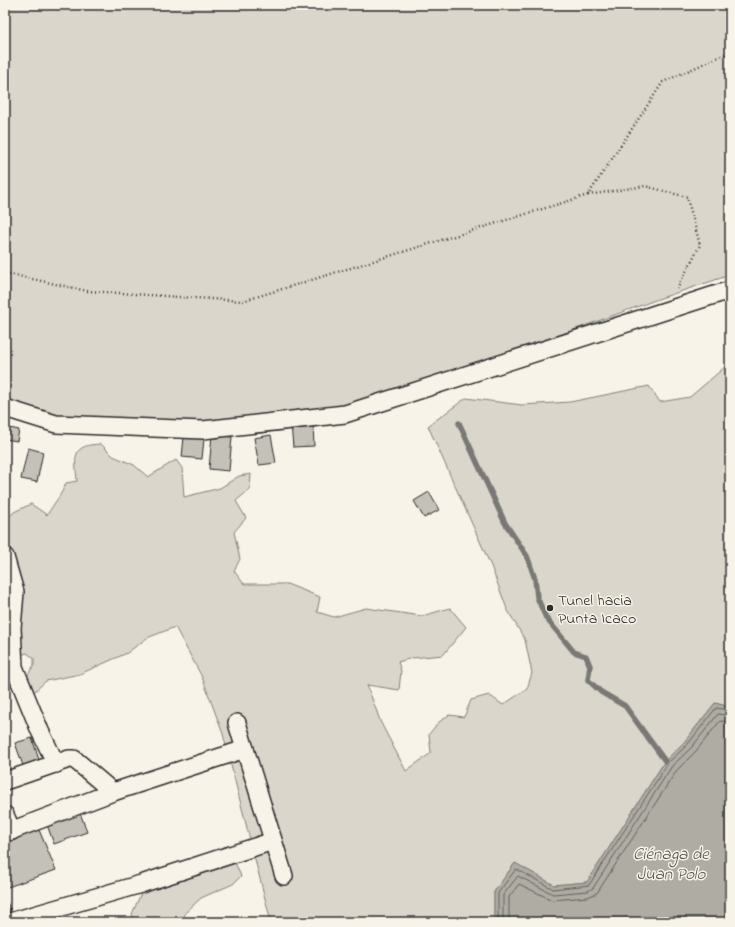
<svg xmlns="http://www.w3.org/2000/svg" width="735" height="927" font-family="'Indie Flower',sans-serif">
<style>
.green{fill:#dad6cc;stroke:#82807c}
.water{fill:#afaca4;stroke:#7a7874}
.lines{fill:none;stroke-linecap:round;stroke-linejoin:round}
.shore{stroke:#605f5b;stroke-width:1}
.stream{stroke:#7a7874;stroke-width:5.5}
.building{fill:#c4c1b9;stroke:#2b2b2b}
.street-casing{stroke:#2b2b2b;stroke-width:20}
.path{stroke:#2b2b2b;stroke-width:2.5;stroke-dasharray:1 3;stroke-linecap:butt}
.street{stroke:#f7f3e8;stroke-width:17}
.poi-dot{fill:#2b2b2b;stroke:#f7f3e8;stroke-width:1.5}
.labels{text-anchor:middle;stroke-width:3;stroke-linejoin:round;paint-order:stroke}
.poi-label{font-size:16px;fill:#2b2b2b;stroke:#f7f3e8;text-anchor:start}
.water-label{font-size:17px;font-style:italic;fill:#53524f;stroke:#f7f3e8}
</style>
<rect width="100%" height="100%" fill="#f7f3e8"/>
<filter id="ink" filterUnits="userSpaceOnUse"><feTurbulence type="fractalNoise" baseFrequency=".025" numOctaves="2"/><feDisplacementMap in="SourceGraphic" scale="8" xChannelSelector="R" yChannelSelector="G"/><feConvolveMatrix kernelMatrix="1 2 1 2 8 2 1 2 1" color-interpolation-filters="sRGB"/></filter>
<g filter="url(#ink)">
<g class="green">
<polygon points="5,5 730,5 730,275 661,298 345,413 203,429 56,423 5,407"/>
<path d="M730,364V707L715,703L685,741L665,761L587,882L554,885L515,863L494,892V922H271L223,734L202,677L175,627L147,638L127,653L80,674L46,681L34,692L21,686L34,665V658L27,653L14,657L5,665V621L20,609L5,604V521L14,512L31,504L47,515C54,503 61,496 66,483L77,481C75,456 71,445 101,444L113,456L134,465L148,477L176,460L182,468L184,497L220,488L239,476L251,474L250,489L236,501L246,518L234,532L240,559L234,571L244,584H287L320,597L317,612L334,617L366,608L422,616L450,608L466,627L443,655L412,658L398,662L401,671L399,690L367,685L381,723L406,771L431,753L429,734L439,722L449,715L464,717L471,700L489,695L503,705L527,689L532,673L525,640L507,609L491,566L428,426L466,398L522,405L570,402L649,386L660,402L690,397L726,366Z"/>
<polygon points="224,849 232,856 241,876 233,884 201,898 185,913 184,922 134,922 132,914 142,891 161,868"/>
</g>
<polygon class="water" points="715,703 730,707 730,922 494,922 494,892 515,863 554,885 587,882 665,761 685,741"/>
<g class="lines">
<g class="shore">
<polyline points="498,922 498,893 516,869 553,889 589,885 668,763 688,744 716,708 730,710"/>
<polyline points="503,922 503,895 518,876 553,894 588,891 593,888 672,766 692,747 718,714 730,716"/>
<polyline points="509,922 509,897 519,884 552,900 588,897 597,893 677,770 696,751 720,721 730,722"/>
</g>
<polyline class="stream" points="459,423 505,523 527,556 535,579 537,597 546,618 574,652 586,656 590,666 588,680 601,692 625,706 665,761"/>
</g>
<g class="building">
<polygon points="313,423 314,446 293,447 291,424"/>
<polygon points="5,427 19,430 17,441 5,439"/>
<polygon points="212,435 232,437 229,471 209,469"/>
<polygon points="271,435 276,463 259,465 254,438"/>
<polygon points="184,437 204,439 202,459 182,457"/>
<polygon points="28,448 43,452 37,482 21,479"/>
<polygon points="429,492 439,510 424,518 414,501"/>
<polygon points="32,738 41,766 25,771 15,743"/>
<polygon points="79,810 87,832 54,844 46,822"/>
<polygon points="39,830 56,870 5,888 5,840"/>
<polygon points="5,898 11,911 5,914"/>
</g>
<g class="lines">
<g class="street-casing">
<g id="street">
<polyline points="5,408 56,424 203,430 345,414 730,290"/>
<polyline points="5,557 15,592 12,628 14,667 40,731 56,764"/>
<polyline points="237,723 284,876"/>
<polyline points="5,781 69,759 74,759 113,792"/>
<polyline points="5,815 12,831"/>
<polyline points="5,833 113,792 245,749"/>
<polyline points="10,922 141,884 273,841"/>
</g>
</g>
<g class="path">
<polyline points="588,195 645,186 687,197 700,245 677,289"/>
<polyline points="5,273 87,291 243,301 588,195 663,82 730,52"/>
</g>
<use href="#street" class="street"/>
</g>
</g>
<circle class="poi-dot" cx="550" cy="608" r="4"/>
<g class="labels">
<g class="poi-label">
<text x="558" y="605">Tunel hacia<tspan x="558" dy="18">Punta Icaco</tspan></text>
</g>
<g class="water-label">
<text x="671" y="859">Ciénaga de<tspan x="671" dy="20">Juan Polo</tspan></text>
</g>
</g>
<rect width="735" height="927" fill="none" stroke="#f7f3e8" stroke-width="20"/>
<rect x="10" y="10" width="715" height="907" fill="none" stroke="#2b2b2b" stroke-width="1.5" filter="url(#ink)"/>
</svg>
